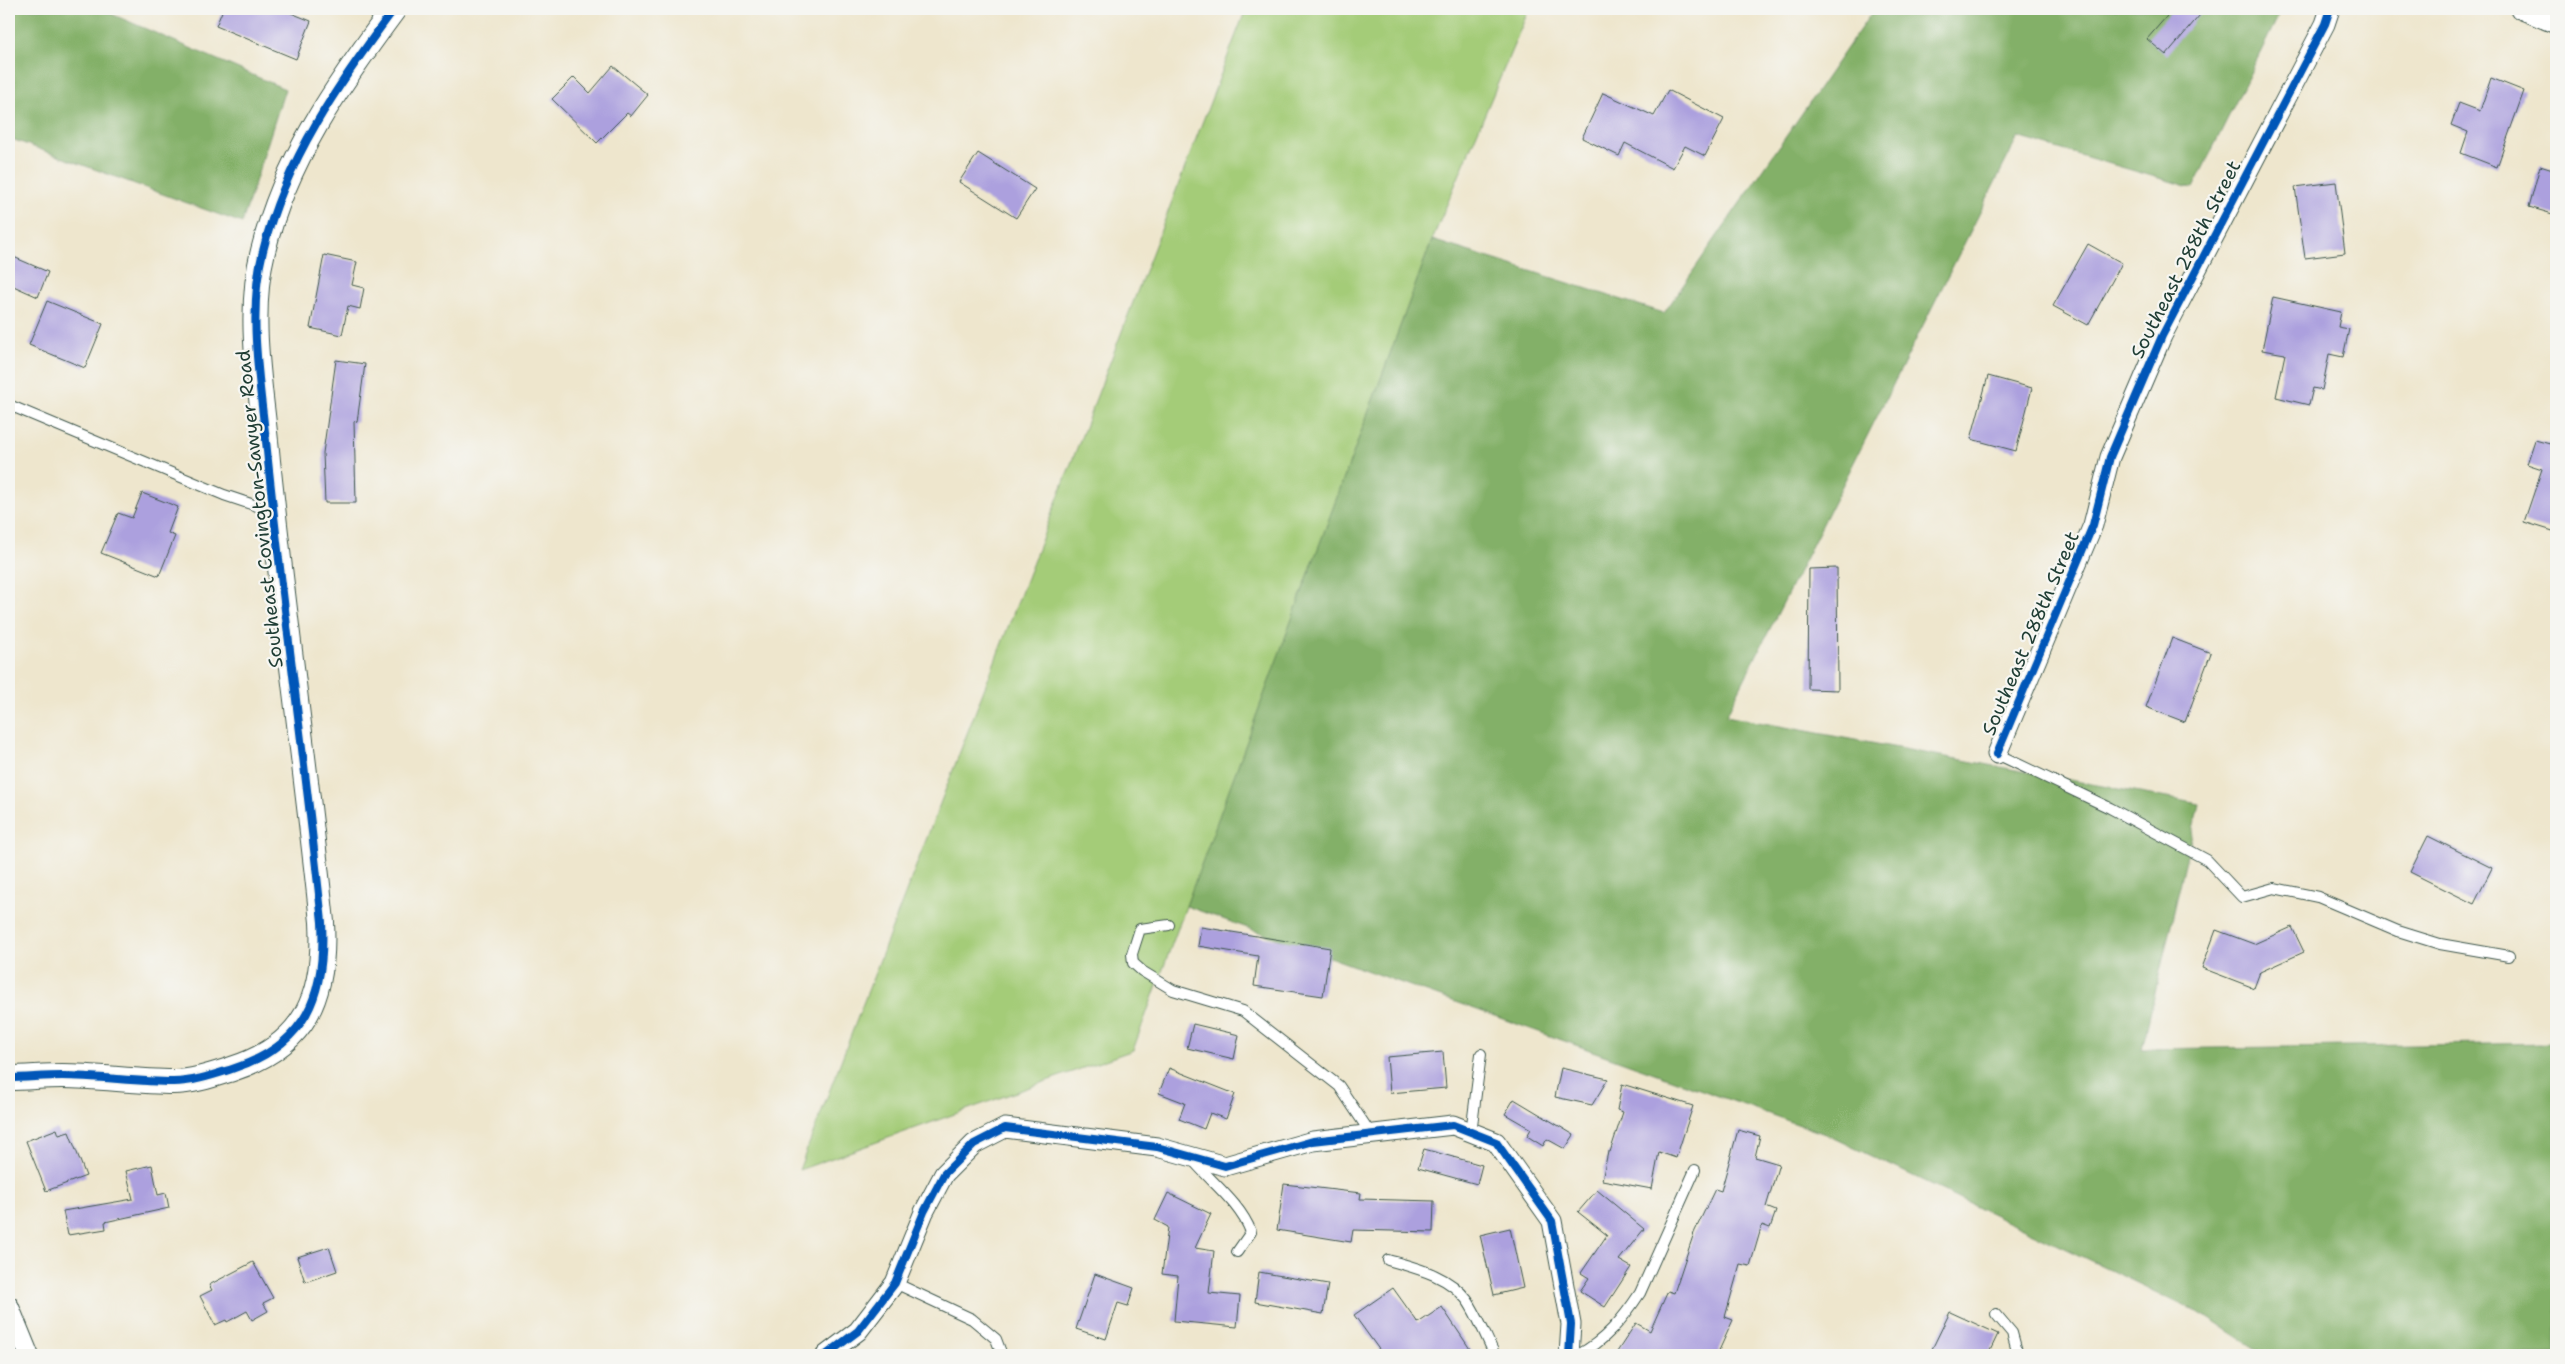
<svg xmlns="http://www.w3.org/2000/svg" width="2565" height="1364" font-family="'Shantell Sans',sans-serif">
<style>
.green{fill:#a4cc78;stroke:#628456}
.forest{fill:#83b068;stroke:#51764e}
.building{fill:#aca0de}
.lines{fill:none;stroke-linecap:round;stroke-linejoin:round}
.service-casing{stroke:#3e564b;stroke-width:12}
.minor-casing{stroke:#3e564b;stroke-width:21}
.tertiary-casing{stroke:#3e564b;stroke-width:26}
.service{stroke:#fff;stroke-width:10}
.minor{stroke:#fff;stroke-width:19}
.tertiary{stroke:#fff;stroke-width:24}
.cycleway-casing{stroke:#f6f6f2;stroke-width:11}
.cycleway{stroke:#0057b8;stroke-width:8}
.labels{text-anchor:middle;stroke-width:4.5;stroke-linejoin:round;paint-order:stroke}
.street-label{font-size:19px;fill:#1f3d34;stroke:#f6f6f2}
</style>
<rect width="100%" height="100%" fill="#f6f6f2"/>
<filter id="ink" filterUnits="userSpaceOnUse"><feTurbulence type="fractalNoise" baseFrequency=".02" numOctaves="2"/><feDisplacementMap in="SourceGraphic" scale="10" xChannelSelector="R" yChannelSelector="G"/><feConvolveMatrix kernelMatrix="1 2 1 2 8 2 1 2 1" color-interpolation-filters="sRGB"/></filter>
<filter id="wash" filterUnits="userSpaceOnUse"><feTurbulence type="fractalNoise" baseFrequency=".0096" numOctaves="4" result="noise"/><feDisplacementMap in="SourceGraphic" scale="20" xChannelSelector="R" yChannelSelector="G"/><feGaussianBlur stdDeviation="1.12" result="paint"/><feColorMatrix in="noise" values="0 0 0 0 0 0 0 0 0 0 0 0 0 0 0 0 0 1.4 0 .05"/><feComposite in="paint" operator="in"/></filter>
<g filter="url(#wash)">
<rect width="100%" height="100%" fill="#eee6cd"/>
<polygon class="green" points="1246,9 1529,9 1432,240 1133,1050 799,1170"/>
<g class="forest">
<polygon points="9,9 100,9 285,89 242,223 9,138"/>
<polygon points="1874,9 2282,9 2193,188 2018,137 1726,716 2199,804 2142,1049 2556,1043 2556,1355 2265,1355 2198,1312 1825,1134 1186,906 1432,240 1664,313"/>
</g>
<g id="blocks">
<g class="building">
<polygon points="223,9 281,9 311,21 296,59 216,26"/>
<polygon points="2173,9 2205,9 2166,55 2147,39"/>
<polygon points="613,66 648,95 631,116 627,113 597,143 552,99 574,77 590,93"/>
<polygon points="2491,78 2524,91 2497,167 2461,153 2468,132 2451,125 2459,103 2480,111"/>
<polygon points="1668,90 1724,119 1705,156 1685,146 1673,168 1625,143 1619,156 1582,138 1603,93 1654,116"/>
<polygon points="978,153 1035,189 1016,218 959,182"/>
<polygon points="2540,166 2556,171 2556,215 2529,207"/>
<polygon points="2336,182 2345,253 2305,258 2295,187"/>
<polygon points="2088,244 2122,263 2088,325 2053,306"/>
<polygon points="9,255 48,272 38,297 9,284"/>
<polygon points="324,255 357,262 352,285 364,288 360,309 348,306 342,335 310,328"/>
<polygon points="2273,297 2341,312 2338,327 2349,329 2343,357 2329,354 2322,390 2313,388 2309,405 2276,397 2285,354 2262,350"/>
<polygon points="47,301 103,324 85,368 29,345"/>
<polygon points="336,360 365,364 357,422 354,421 356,503 325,503 323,453"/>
<polygon points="1988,376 2032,388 2016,451 1971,439"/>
<polygon points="2553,435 2556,436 2556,532 2524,522 2542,469 2527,464 2535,440 2550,444"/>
<polygon points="142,493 178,507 168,533 175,536 159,576 101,553 118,513 132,518"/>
<polygon points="1837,568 1838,690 1808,689 1809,569"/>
<polygon points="2172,638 2211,653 2185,722 2146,707"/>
<polygon points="2428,836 2492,868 2474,904 2410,872"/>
<polygon points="1201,927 1330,948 1323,996 1254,986 1258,956 1198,946"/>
<polygon points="2292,927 2304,952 2260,972 2254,988 2202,968 2216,930 2254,944"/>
<polygon points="1193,1024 1239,1035 1234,1059 1187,1048"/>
<polygon points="1443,1052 1446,1088 1390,1093 1387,1057"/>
<polygon points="1169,1068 1235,1094 1226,1119 1210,1113 1204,1129 1179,1119 1185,1103 1159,1093"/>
<polygon points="1561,1068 1608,1079 1592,1105 1555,1097"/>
<polygon points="1622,1084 1693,1106 1676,1158 1659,1152 1652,1189 1602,1180 1608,1152 1610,1152 1623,1112 1617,1110"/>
<polygon points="1514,1099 1574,1135 1565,1149 1547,1139 1543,1146 1527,1136 1531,1129 1505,1114"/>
<polygon points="57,1129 59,1135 69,1132 86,1176 46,1191 26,1141"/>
<polygon points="1738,1130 1760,1136 1755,1157 1779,1164 1766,1207 1776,1211 1770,1228 1762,1225 1750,1266 1740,1264 1725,1317 1733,1320 1717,1355 1615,1355 1636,1323 1650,1331 1668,1291 1674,1293 1694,1233 1715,1189 1721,1191"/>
<polygon points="1424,1149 1482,1165 1477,1184 1418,1168"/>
<polygon points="152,1165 158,1195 166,1193 169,1208 105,1222 106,1229 68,1235 63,1211 133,1199 126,1171"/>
<polygon points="1284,1184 1361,1193 1360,1199 1434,1201 1433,1232 1353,1230 1351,1242 1277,1230"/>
<polygon points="1597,1190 1644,1229 1619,1260 1631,1267 1605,1307 1580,1291 1589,1278 1581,1273 1607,1235 1578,1212"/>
<polygon points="1168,1193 1211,1214 1195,1248 1214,1251 1209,1293 1240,1296 1237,1327 1174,1321 1178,1276 1162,1274 1168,1227 1155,1220"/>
<polygon points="1510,1228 1523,1288 1494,1295 1480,1235"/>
<polygon points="329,1247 337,1271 305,1282 297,1257"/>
<polygon points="253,1262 273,1298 263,1303 268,1311 252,1320 247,1311 227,1322 226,1320 215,1325 200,1296 212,1290 209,1285"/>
<polygon points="1259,1272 1328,1284 1323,1314 1255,1302"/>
<polygon points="1095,1274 1134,1288 1128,1306 1118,1303 1106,1339 1076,1329"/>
<polygon points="1393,1288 1418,1323 1442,1307 1474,1355 1383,1355 1354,1315"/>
<polygon points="1950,1312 1998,1334 1988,1355 1945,1355 1932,1349"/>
</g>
</g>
</g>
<g filter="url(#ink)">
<use href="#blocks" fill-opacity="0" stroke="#3e564b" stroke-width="1"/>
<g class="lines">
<g class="service-casing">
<g id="service">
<polyline points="9,405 224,495 272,511"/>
<polyline points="1997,754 2110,808 2207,860 2242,897 2274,888 2318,897 2398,931 2440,944 2509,956"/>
<polyline points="1169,925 1140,929 1132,954 1133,963 1142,971 1173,990 1243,1011 1339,1086 1371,1134"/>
<polyline points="1471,1133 1481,1054"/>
<path d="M1191,1158C1211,1182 1240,1203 1251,1232L1237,1252"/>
<path d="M1388,1260C1416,1268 1448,1275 1467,1300C1478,1316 1486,1337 1495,1355"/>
<polyline points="895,1283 972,1319 996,1339 1002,1355"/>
<polyline points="1996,1314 2012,1333 2018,1355"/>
<path d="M1578,1355C1605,1341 1623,1319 1640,1293L1695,1170"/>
</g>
</g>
<g class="minor-casing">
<g id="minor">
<polyline points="2520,9 2556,24"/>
<polyline points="1997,754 2093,525 2110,457 2162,336 2325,24 2330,9"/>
<polyline points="9,1306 29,1355"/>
<polyline points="826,1355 858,1331 895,1283 924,1212 944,1174 974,1144 1005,1128 1157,1147 1225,1166 1313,1141 1453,1125 1496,1142 1552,1221 1571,1324 1569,1355"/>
</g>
</g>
<g class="tertiary-casing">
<path id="tertiary" d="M9,1078C26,1078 44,1076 62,1076C99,1076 136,1082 173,1082C193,1082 213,1075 232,1069C306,1045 326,996 322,922C306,768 284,615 268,461C262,393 246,318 263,251C285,160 339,83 394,9"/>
</g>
<use href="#service" class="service"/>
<use href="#minor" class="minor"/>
<use href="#tertiary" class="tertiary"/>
<g class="cycleway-casing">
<g id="cycleway">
<polyline points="1997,754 2093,525 2110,457 2162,336 2325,24 2330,9"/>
<path d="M9,1078C26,1078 44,1076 62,1076C99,1076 136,1082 173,1082C193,1082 213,1075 232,1069C306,1045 326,996 322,922C306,768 284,615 268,461C262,393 246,318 263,251C285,160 339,83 394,9"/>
<polyline points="826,1355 858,1331 895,1283 924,1212 944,1174 974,1144 1005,1128 1157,1147 1225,1166 1313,1141 1453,1125 1496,1142 1552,1221 1571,1324 1569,1355"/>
</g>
</g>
<use href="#cycleway" class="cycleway"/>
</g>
</g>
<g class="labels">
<g class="street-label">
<text transform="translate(2185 259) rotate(-63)" y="7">Southeast 288th Street</text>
<text transform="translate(259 509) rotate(-96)" y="7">Southeast Covington-Sawyer Road</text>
<text transform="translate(2030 633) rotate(-67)" y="7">Southeast 288th Street</text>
</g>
</g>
<rect width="2565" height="1364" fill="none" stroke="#f6f6f2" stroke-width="30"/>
</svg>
